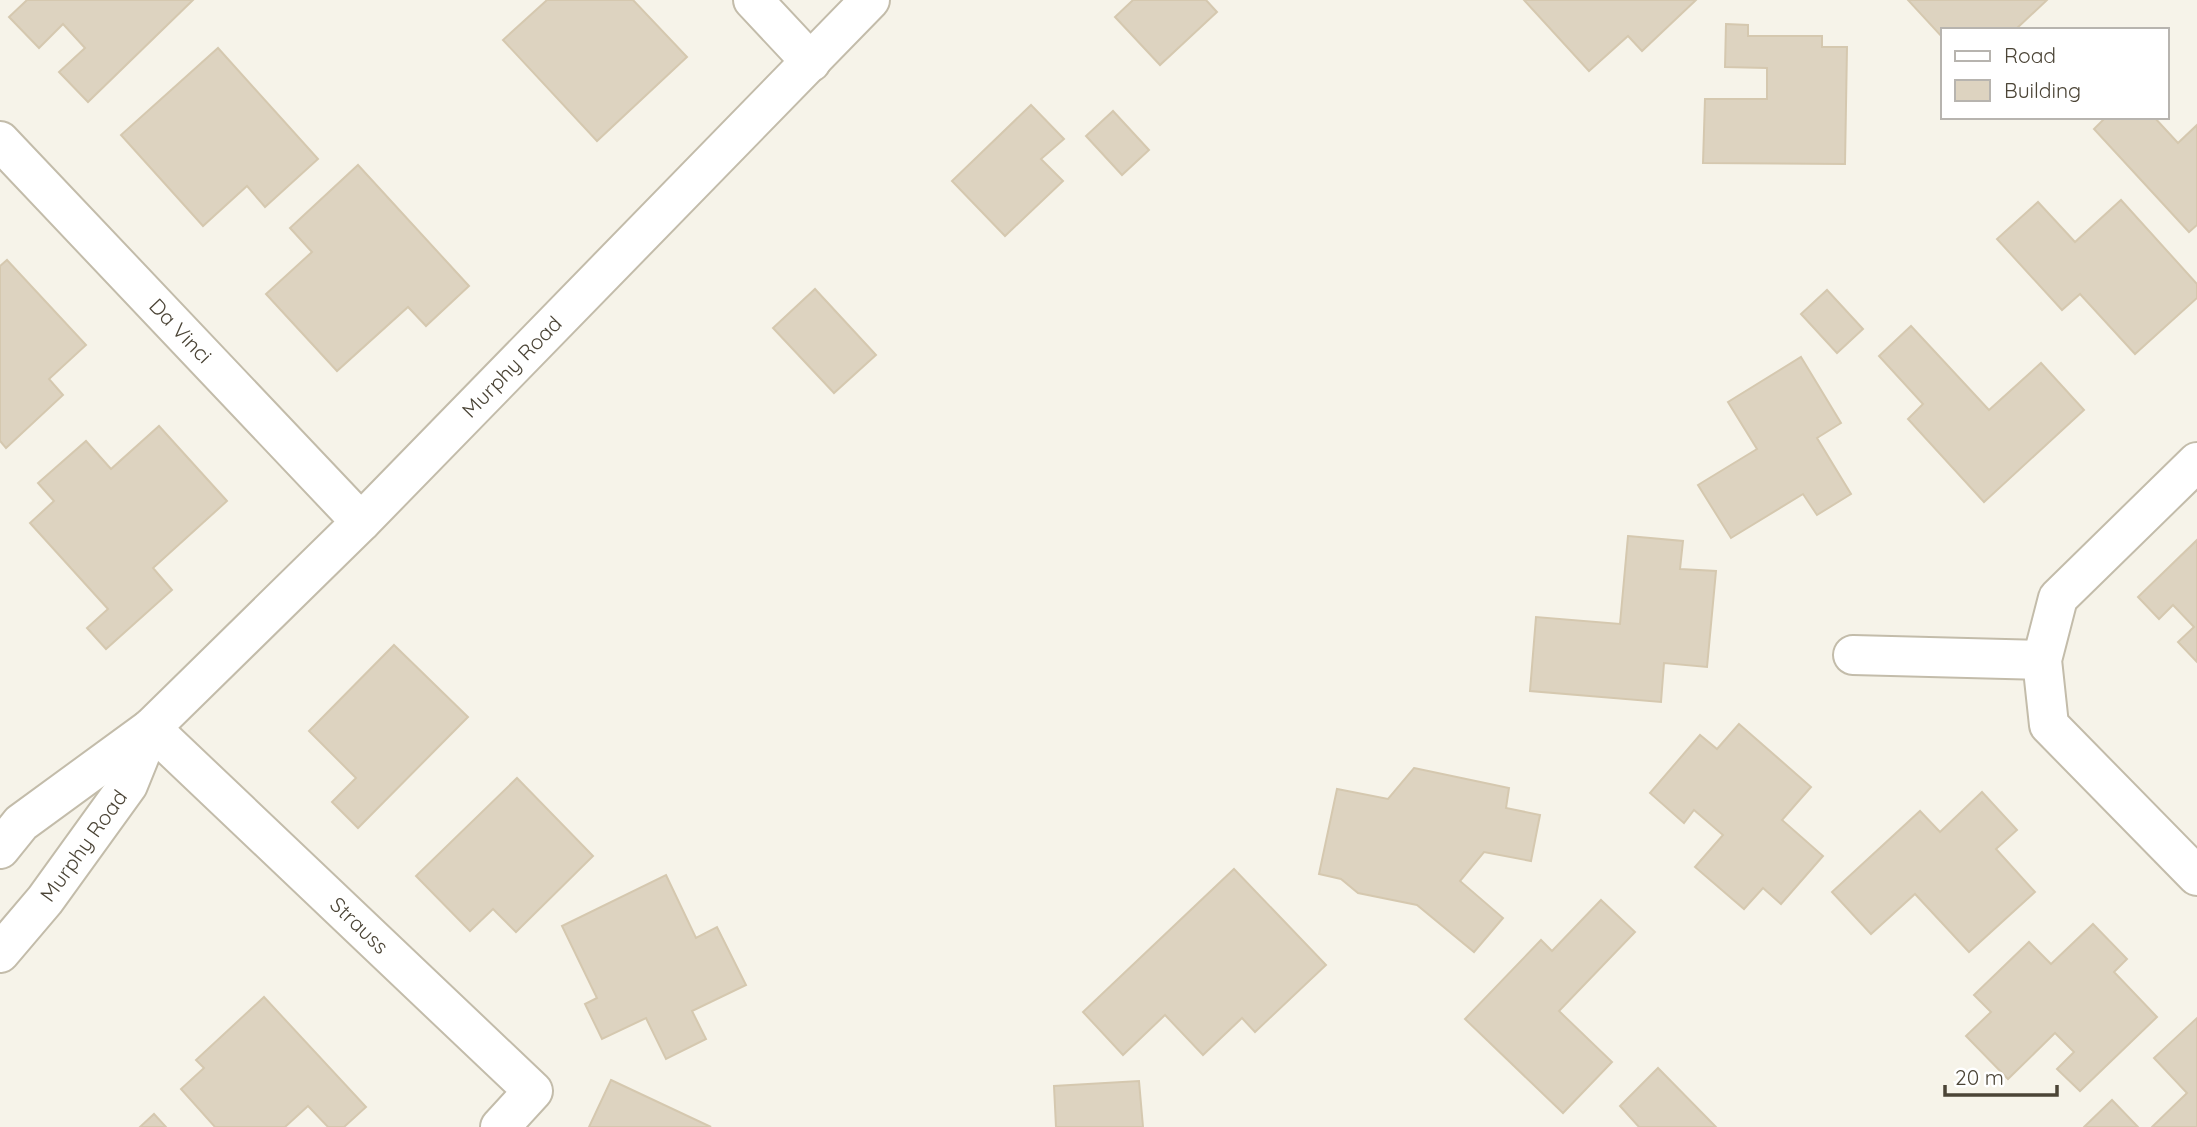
<svg xmlns="http://www.w3.org/2000/svg" width="2197" height="1127" font-family="Quicksand,sans-serif">
<style>
.building{fill:#ddd3c0;stroke:#d5c8af;stroke-width:2}
.lines{fill:none;stroke-linecap:round;stroke-linejoin:round}
.street-casing{stroke:#c3bcaa;stroke-width:42}
.street{stroke:#fff;stroke-width:38}
.labels{text-anchor:middle;stroke-width:6;stroke-linejoin:round;paint-order:stroke}
.street-label{font-size:21px;fill:#4b4436;stroke:#fff}
</style>
<rect width="100%" height="100%" fill="#f6f3e9"/>
<g class="building">
<polygon points="27,0 193,0 88,102 59,72 85,48 63,24 39,48 9,17"/>
<polygon points="547,0 633,0 687,57 597,141 503,40"/>
<polygon points="1133,0 1206,0 1217,12 1160,65 1115,17"/>
<polygon points="1524,0 1696,0 1642,51 1628,36 1589,71"/>
<polygon points="1908,0 2047,0 2015,30 1943,30 1943,38"/>
<polygon points="1726,24 1748,25 1748,36 1822,36 1822,47 1847,47 1845,164 1703,163 1705,99 1767,99 1767,68 1725,67"/>
<polygon points="218,48 318,159 265,207 247,186 203,226 121,135"/>
<polygon points="1031,105 1064,139 1041,159 1063,181 1005,236 952,181"/>
<polygon points="1113,111 1149,150 1122,175 1086,136"/>
<polygon points="2106,117 2154,117 2178,143 2197,125 2197,225 2189,232 2094,129"/>
<polygon points="358,165 469,286 426,326 408,307 337,371 266,294 312,252 290,228"/>
<polygon points="2121,200 2197,284 2197,298 2135,354 2080,294 2062,310 1997,239 2038,202 2075,242"/>
<polygon points="7,260 86,345 49,379 63,395 6,448 0,441 0,266"/>
<polygon points="815,289 876,355 834,393 773,328"/>
<polygon points="1827,290 1863,329 1837,353 1801,314"/>
<polygon points="1911,326 1989,410 2041,363 2084,410 1984,502 1908,419 1923,404 1879,356"/>
<polygon points="1801,357 1841,423 1817,438 1851,494 1817,515 1803,494 1731,538 1698,485 1757,449 1728,402"/>
<polygon points="159,426 227,501 153,568 172,590 106,649 87,628 108,609 30,523 54,501 38,483 86,441 111,469"/>
<polygon points="1628,536 1683,541 1680,569 1716,571 1707,667 1664,663 1661,702 1530,691 1536,617 1620,624"/>
<polygon points="2197,540 2197,662 2178,642 2194,627 2173,605 2159,619 2138,597"/>
<polygon points="394,645 468,717 358,828 332,802 356,778 309,731"/>
<polygon points="1739,724 1811,787 1782,820 1823,856 1781,904 1763,888 1744,909 1695,867 1723,835 1694,810 1684,823 1650,793 1700,735 1717,749"/>
<polygon points="1414,768 1509,788 1506,808 1540,815 1531,861 1484,852 1460,881 1503,918 1474,952 1417,905 1358,893 1341,879 1319,874 1337,789 1388,799"/>
<polygon points="517,778 593,856 516,932 493,909 470,931 416,876"/>
<polygon points="1982,792 2017,830 1996,849 2035,892 1969,952 1915,894 1871,934 1832,892 1920,811 1940,832"/>
<polygon points="1234,869 1326,965 1255,1032 1242,1018 1203,1055 1165,1015 1123,1055 1083,1012"/>
<polygon points="666,875 696,938 717,927 746,985 692,1011 706,1039 666,1059 646,1018 602,1039 585,1004 597,998 562,926"/>
<polygon points="1601,900 1635,932 1559,1011 1612,1062 1563,1113 1465,1019 1541,940 1552,951"/>
<polygon points="2093,924 2127,959 2114,972 2157,1017 2080,1091 2057,1069 2074,1052 2055,1033 2008,1079 1966,1036 1991,1012 1974,995 2029,942 2051,964"/>
<polygon points="264,997 366,1107 344,1127 328,1127 308,1106 285,1127 215,1127 181,1089 204,1068 196,1060"/>
<polygon points="2197,1018 2197,1127 2152,1127 2187,1093 2154,1058"/>
<polygon points="1658,1068 1716,1127 1639,1127 1620,1106"/>
<polygon points="611,1080 711,1127 589,1127"/>
<polygon points="1139,1081 1143,1127 1056,1127 1054,1086"/>
<polygon points="2112,1100 2138,1127 2084,1127"/>
<polygon points="154,1114 166,1127 140,1127"/>
</g>
<g class="lines">
<g class="street-casing">
<g id="street">
<polyline points="753,0 811,62"/>
<path id="s1" d="M0,141L361,522"/>
<polyline points="2197,462 2058,598 2042,660 2049,725 2197,876"/>
<polyline points="1853,655 2042,660"/>
<path id="s2" d="M151,728L533,1091L500,1127"/>
<path id="s3" d="M0,849L21,823L151,728L361,522L870,0"/>
<path id="s4" d="M0,953L45,900L128,785L151,728"/>
</g>
</g>
<use href="#street" class="street"/>
</g>
<g class="labels">
<g class="street-label">
<text dy="7" stroke="none"><textPath href="#s1" startOffset="262">Da Vinci</textPath></text>
<text dy="7" stroke="none"><textPath href="#s3" startOffset="705">Murphy Road</textPath></text>
<text dy="7" stroke="none"><textPath href="#s4" startOffset="136">Murphy Road</textPath></text>
<text dy="7" stroke="none"><textPath href="#s2" startOffset="287">Strauss</textPath></text>
</g>
</g>
<rect x="1941" y="28" width="228" height="91" fill="#ffffff" stroke="#b7b4af" stroke-width="2"/>
<rect x="1955" y="51" width="35" height="10" fill="#ffffff" stroke="#b7b4af" stroke-width="2"/>
<text x="2004" y="63" font-size="21" fill="#4b4436">Road</text>
<rect x="1955" y="80" width="35" height="21" fill="#ddd3c0" stroke="#b7b4af" stroke-width="2"/>
<text x="2004" y="98" font-size="21" fill="#4b4436">Building</text>
<path d="M1945 1085v10h112v-10" fill="none" stroke="#4b4436" stroke-width="3.5"/>
<text x="1955" y="1085" font-size="21" fill="#4b4436" stroke="#ffffff" stroke-width="5" paint-order="stroke">20 m</text>
</svg>
